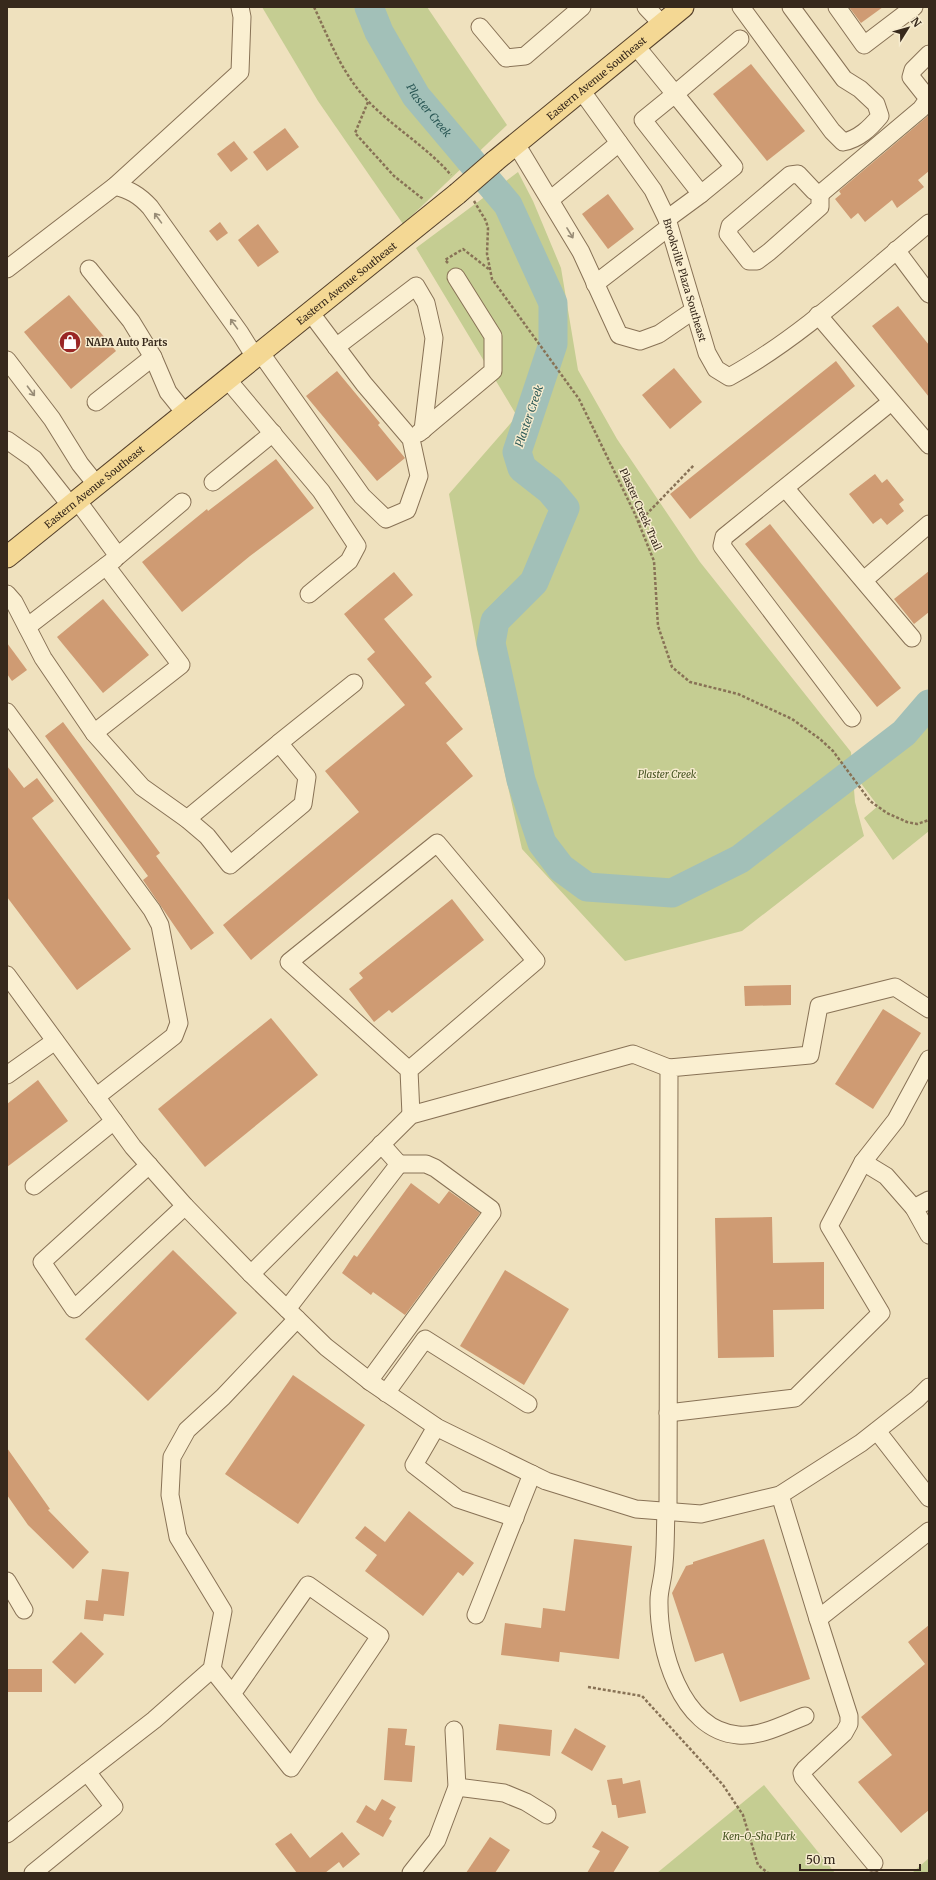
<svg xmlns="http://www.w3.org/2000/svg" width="936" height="1880" font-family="Merriweather,serif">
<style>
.green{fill:#c5cd92}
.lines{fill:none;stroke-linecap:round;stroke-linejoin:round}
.river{stroke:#a2c0b8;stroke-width:29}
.building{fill:#cf9b73}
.minor-casing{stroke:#887256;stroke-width:19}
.major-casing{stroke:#55402b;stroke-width:23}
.path{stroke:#887256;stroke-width:2.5;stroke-dasharray:3 2;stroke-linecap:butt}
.minor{stroke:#faefd1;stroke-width:17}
.major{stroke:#f4d894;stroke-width:21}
.major-bridge-casing{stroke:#55402b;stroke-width:23;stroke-linecap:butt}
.major-bridge{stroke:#f4d894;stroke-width:21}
.oneway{stroke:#988c76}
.labels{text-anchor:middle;stroke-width:3;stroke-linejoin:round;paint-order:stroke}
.street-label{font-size:10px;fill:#37291c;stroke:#f6ebce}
.poi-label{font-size:10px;font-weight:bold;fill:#37291c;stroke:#f6ebce;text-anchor:start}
.park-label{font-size:10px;font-style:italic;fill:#465421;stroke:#f6ebce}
.water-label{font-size:11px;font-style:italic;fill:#2a5755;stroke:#f6ebce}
</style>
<rect width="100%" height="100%" fill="#efe1be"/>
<g class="green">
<polygon points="262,7 427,7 507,125 403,224 318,101"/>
<polygon points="518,172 533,201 561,268 578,370 617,439 700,562 851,752 855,802 864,836 742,931 625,961 522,849 477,649 449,494 517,416 416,248"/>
<polygon points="929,719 929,831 893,860 864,818 878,806 857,778"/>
<polygon points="764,1785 835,1873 657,1873"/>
<polygon points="929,1858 929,1873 912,1873"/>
</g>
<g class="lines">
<path class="river" id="s1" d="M369,7L379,32L416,96L508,205L553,303V344L517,452L522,468L550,490L565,508L534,582L495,621L491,643L521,780L542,843L561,868L587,887L672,893L740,859L904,733L929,704"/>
</g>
<g class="building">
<polygon points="849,7 883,7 861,23"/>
<polygon points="751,64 805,131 767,161 713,94"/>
<polygon points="929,115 929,171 918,180 924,187 897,208 892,200 865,222 858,213 851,219 835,199 841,194 839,191"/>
<polygon points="285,128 299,147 267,171 253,152"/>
<polygon points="234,141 248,159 231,172 217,154"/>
<polygon points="608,194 634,229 608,249 582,214"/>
<polygon points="220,222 228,233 217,241 209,231"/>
<polygon points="258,224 279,252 258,267 238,240"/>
<polygon points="69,295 116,351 71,389 24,332"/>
<polygon points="898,306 929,345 929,397 872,326"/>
<polygon points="836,361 855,386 690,519 670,494"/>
<polygon points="674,368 702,402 670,429 642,395"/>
<polygon points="337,371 380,423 378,425 405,458 377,481 306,396"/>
<polygon points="276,459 314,508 250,556 182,612 142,562 207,509 208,511"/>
<polygon points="875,474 882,483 887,479 904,500 899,504 904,511 887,525 881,518 873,524 849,494"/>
<polygon points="770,524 901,688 877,707 745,544"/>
<polygon points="929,571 929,612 914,624 894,599"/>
<polygon points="394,572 413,595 384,619 432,677 425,683 463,729 446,743 473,776 251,960 223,925 359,812 325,771 405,705 367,659 375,652 344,614"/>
<polygon points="103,599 149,655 103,693 57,637"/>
<polygon points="7,643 27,670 12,681 7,674"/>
<polygon points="63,722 160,853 156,856 214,933 191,950 143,880 148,876 45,736"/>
<polygon points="7,766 24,788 37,778 54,801 32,818 131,949 77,990 7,897"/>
<polygon points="452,899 484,940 392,1013 389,1010 374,1022 349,989 363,978 359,973"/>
<polygon points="791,985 791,1005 745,1006 744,986"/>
<polygon points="883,1009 921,1033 873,1109 835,1084"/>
<polygon points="271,1018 318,1075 205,1167 158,1109"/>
<polygon points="38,1080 68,1121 7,1167 7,1104"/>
<polygon points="411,1183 439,1204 449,1191 480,1213 405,1315 373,1292 371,1295 342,1273 354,1255 357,1257"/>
<polygon points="772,1217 773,1263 824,1262 824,1309 773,1310 774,1357 718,1358 715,1218"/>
<polygon points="173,1250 237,1313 148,1401 85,1339"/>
<polygon points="505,1270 569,1309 524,1385 460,1346"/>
<polygon points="293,1375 365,1425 298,1524 225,1474"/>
<polygon points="7,1448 50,1509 48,1510 89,1552 73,1569 28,1525 7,1495"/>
<polygon points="409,1511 474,1563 463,1576 458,1572 423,1616 365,1571 377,1555 355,1538 365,1526 385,1542"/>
<polygon points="574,1539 632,1546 619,1659 560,1652 559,1662 501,1655 505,1623 541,1628 543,1608 565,1611"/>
<polygon points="764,1539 810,1679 740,1702 723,1653 695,1662 672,1593 686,1566 693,1564 693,1562"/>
<polygon points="102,1569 129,1572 124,1616 104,1614 103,1621 84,1619 86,1600 98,1601"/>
<polygon points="929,1625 929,1810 901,1833 858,1782 892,1755 861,1717 925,1664 908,1642"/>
<polygon points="81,1632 104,1654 75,1684 52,1662"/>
<rect x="7" y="1669" width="35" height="23"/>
<polygon points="499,1724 552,1730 550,1756 496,1750"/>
<polygon points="388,1728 407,1729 405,1745 415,1746 412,1782 384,1780"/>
<polygon points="575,1728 606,1746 592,1771 561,1753"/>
<polygon points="622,1778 623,1784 640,1780 646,1813 618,1818 616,1805 612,1805 607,1780"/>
<polygon points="382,1799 396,1807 389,1819 392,1821 383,1837 356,1822 366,1805 375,1811"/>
<polygon points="602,1831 629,1847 613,1873 587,1873 600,1851 592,1847"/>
<polygon points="342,1832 360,1854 343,1868 339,1862 325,1873 297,1873 275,1844 291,1833 310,1858"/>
<polygon points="490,1837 510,1850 495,1873 466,1873"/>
</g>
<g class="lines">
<g class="minor-casing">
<g id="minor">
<polyline points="646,7 662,24"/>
<path d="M741,7L832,131L843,142C859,139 870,128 880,116L876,104L860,89L844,79L791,7"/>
<polyline points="837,7 864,45 914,7"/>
<polyline points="480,27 506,58 525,56 582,7"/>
<polyline points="635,45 675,94 740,39"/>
<path id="s2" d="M581,90L653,190L667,219L707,353L716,369L729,377C802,337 865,276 929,223"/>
<polygon points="675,94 734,167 701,194 643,120"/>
<polyline points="516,144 581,252 619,335 640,341 659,334 694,310"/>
<polygon points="798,174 814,191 820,194 820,207 769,252 757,261 749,261 728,234 730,226 790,175"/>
<path d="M115,186C130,190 139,195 150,207L240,333L255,357"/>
<polyline points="820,194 921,109 926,102 926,96 911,77 913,70 929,54"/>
<polyline points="550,200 619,143"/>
<polyline points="667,219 701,194"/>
<polyline points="896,250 929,294"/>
<polyline points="7,269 115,186 240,72 242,17 240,7"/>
<polyline points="89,269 131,321 153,357 168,392 185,413"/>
<polyline points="595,284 669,227"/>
<polyline points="818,315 929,445"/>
<polyline points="336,347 416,286 426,303 434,338 423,430"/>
<polyline points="260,352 362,496 386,519 407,510 419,476 411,439 364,384 310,312"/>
<polyline points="7,360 52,419 80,464 96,484"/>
<polyline points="227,379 321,491 357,546 349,561 309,594"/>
<polyline points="96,402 153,357"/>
<polyline points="419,433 493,371 493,336 456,277"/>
<polyline points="7,440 34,459 71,506"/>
<polyline points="213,482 273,433"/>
<polyline points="786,489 912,638"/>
<polyline points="77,500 118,556 182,502"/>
<polyline points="864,580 929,524"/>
<polyline points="7,594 14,602 43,658 94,733 142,787 187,819 207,836 230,865 303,804 307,777 279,743 354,683"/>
<polyline points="27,627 115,559"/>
<polyline points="7,712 152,910 160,925 179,1023 174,1036 96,1097"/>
<polyline points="852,718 722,546 724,537 891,402"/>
<polyline points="94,733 181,665 106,566"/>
<polyline points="187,819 279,743"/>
<polyline points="7,975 133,1147 185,1206 251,1274 326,1347 372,1383 438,1428 546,1481 636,1509 701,1514 780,1495 861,1443 917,1399 929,1387"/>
<polyline points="409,1070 536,961 437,843 289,962 409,1070 411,1115"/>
<polyline points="7,1075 55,1041"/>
<polyline points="863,1162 886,1176 914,1208 929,1235"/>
<polyline points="149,1165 42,1262 74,1309 185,1206"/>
<polyline points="34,1186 114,1121"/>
<polyline points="914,1208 929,1200"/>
<polyline points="251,1274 411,1115 633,1054 669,1068"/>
<polyline points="287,1309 399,1164 381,1144"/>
<polyline points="369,1381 492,1213 491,1209 435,1168 426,1164 399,1164"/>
<polyline points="386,1393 425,1339 528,1404"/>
<polyline points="668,1413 795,1398 881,1313 829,1226 863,1162 896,1120 929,1059"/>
<polyline points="436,1427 414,1465 458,1499 515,1518"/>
<polyline points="877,1431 929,1498"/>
<polyline points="780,1495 818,1619"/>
<path d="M666,1512C665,1532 666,1553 663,1573C662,1582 659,1591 659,1600C658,1648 680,1730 738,1735C761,1737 784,1724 805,1716"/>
<polyline points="668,1512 669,1068 810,1055 819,1006 895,987 929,1009"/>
<polyline points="7,1581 24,1610"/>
<polyline points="476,1615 532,1474"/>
<polyline points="212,1669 291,1768 380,1636 308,1585 232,1694"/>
<polyline points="457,1787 504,1793 526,1802 547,1815"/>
<polyline points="7,1834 154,1720 212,1669 223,1611 178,1537 170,1495 172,1457 187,1430 223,1397 297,1319"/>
<polyline points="874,1863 803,1777 802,1773 805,1769 844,1733 849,1724 849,1716 818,1619 929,1531"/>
<polyline points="33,1873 114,1807 87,1772"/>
<polyline points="411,1873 437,1840 457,1787 454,1730"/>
</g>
</g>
<g class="major-casing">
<g id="major">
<path id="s3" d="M495,161L683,7"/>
<path id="s4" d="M7,557L457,194"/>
</g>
</g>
<g class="path">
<path d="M314,7C330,41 342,74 369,102C394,128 427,147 451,175"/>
<polyline points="368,102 355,133 394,176 423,199"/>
<polyline points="474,201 486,221 488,228 487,254 492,279 579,399 635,514 654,561 658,626 672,667 690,682 738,694 792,719 820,739 833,751 870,801 887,813 907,822 917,824 929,820"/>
<polyline points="448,263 445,260 463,249 490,270"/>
<polyline points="639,522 694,465"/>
<polyline points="588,1687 642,1696 723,1785 743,1815 758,1865 768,1873"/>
</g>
<use href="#minor" class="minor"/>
<use href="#major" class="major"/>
<g class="major-bridge-casing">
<polyline id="major-bridge" points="457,194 495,161"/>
</g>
<use href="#major-bridge" class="major-bridge"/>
</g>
<defs><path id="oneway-shaft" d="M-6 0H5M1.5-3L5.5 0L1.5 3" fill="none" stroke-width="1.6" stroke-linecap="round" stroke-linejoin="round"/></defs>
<g class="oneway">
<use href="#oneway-shaft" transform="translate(158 218) rotate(-126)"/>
<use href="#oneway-shaft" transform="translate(570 233) rotate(59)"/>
<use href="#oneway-shaft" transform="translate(234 324) rotate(-126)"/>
<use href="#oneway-shaft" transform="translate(31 391) rotate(53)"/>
</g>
<defs>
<g id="shop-disc" transform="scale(1.15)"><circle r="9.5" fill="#992625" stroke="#f6ebce"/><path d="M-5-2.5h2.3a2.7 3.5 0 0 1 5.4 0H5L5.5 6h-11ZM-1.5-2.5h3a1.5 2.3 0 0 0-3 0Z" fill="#fff"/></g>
</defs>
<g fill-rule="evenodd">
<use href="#shop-disc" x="70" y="342"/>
</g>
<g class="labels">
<g class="street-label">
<text dy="4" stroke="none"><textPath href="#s3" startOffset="131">Eastern Avenue Southeast</textPath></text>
<text dy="4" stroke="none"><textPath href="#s2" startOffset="219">Brookville Plaza Southeast</textPath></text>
<text dy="4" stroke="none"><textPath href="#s4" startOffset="436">Eastern Avenue Southeast</textPath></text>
<text dy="4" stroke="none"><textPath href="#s4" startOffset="112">Eastern Avenue Southeast</textPath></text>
<text transform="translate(641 509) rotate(66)" y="4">Plaster Creek Trail</text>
</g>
<g class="poi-label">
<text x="86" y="346">NAPA Auto Parts</text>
</g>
<g class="park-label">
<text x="667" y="778">Plaster Creek</text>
<text x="759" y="1840">Ken-O-Sha Park</text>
</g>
<g class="water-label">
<text dy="4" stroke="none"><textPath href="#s1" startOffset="120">Plaster Creek</textPath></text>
<text transform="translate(529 416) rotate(-71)" y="4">Plaster Creek</text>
</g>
</g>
<rect width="936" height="1880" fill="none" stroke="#37291c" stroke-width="16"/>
<g transform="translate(908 28) rotate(53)" stroke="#f6ebce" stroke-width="3" paint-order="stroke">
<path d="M0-3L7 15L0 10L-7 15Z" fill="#37291c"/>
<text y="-6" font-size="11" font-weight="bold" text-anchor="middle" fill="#37291c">N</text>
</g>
<path d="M800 1864v6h120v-6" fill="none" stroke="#37291c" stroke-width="2"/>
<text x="806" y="1864" font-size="12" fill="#37291c" stroke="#f6ebce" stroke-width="3" paint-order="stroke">50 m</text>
</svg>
